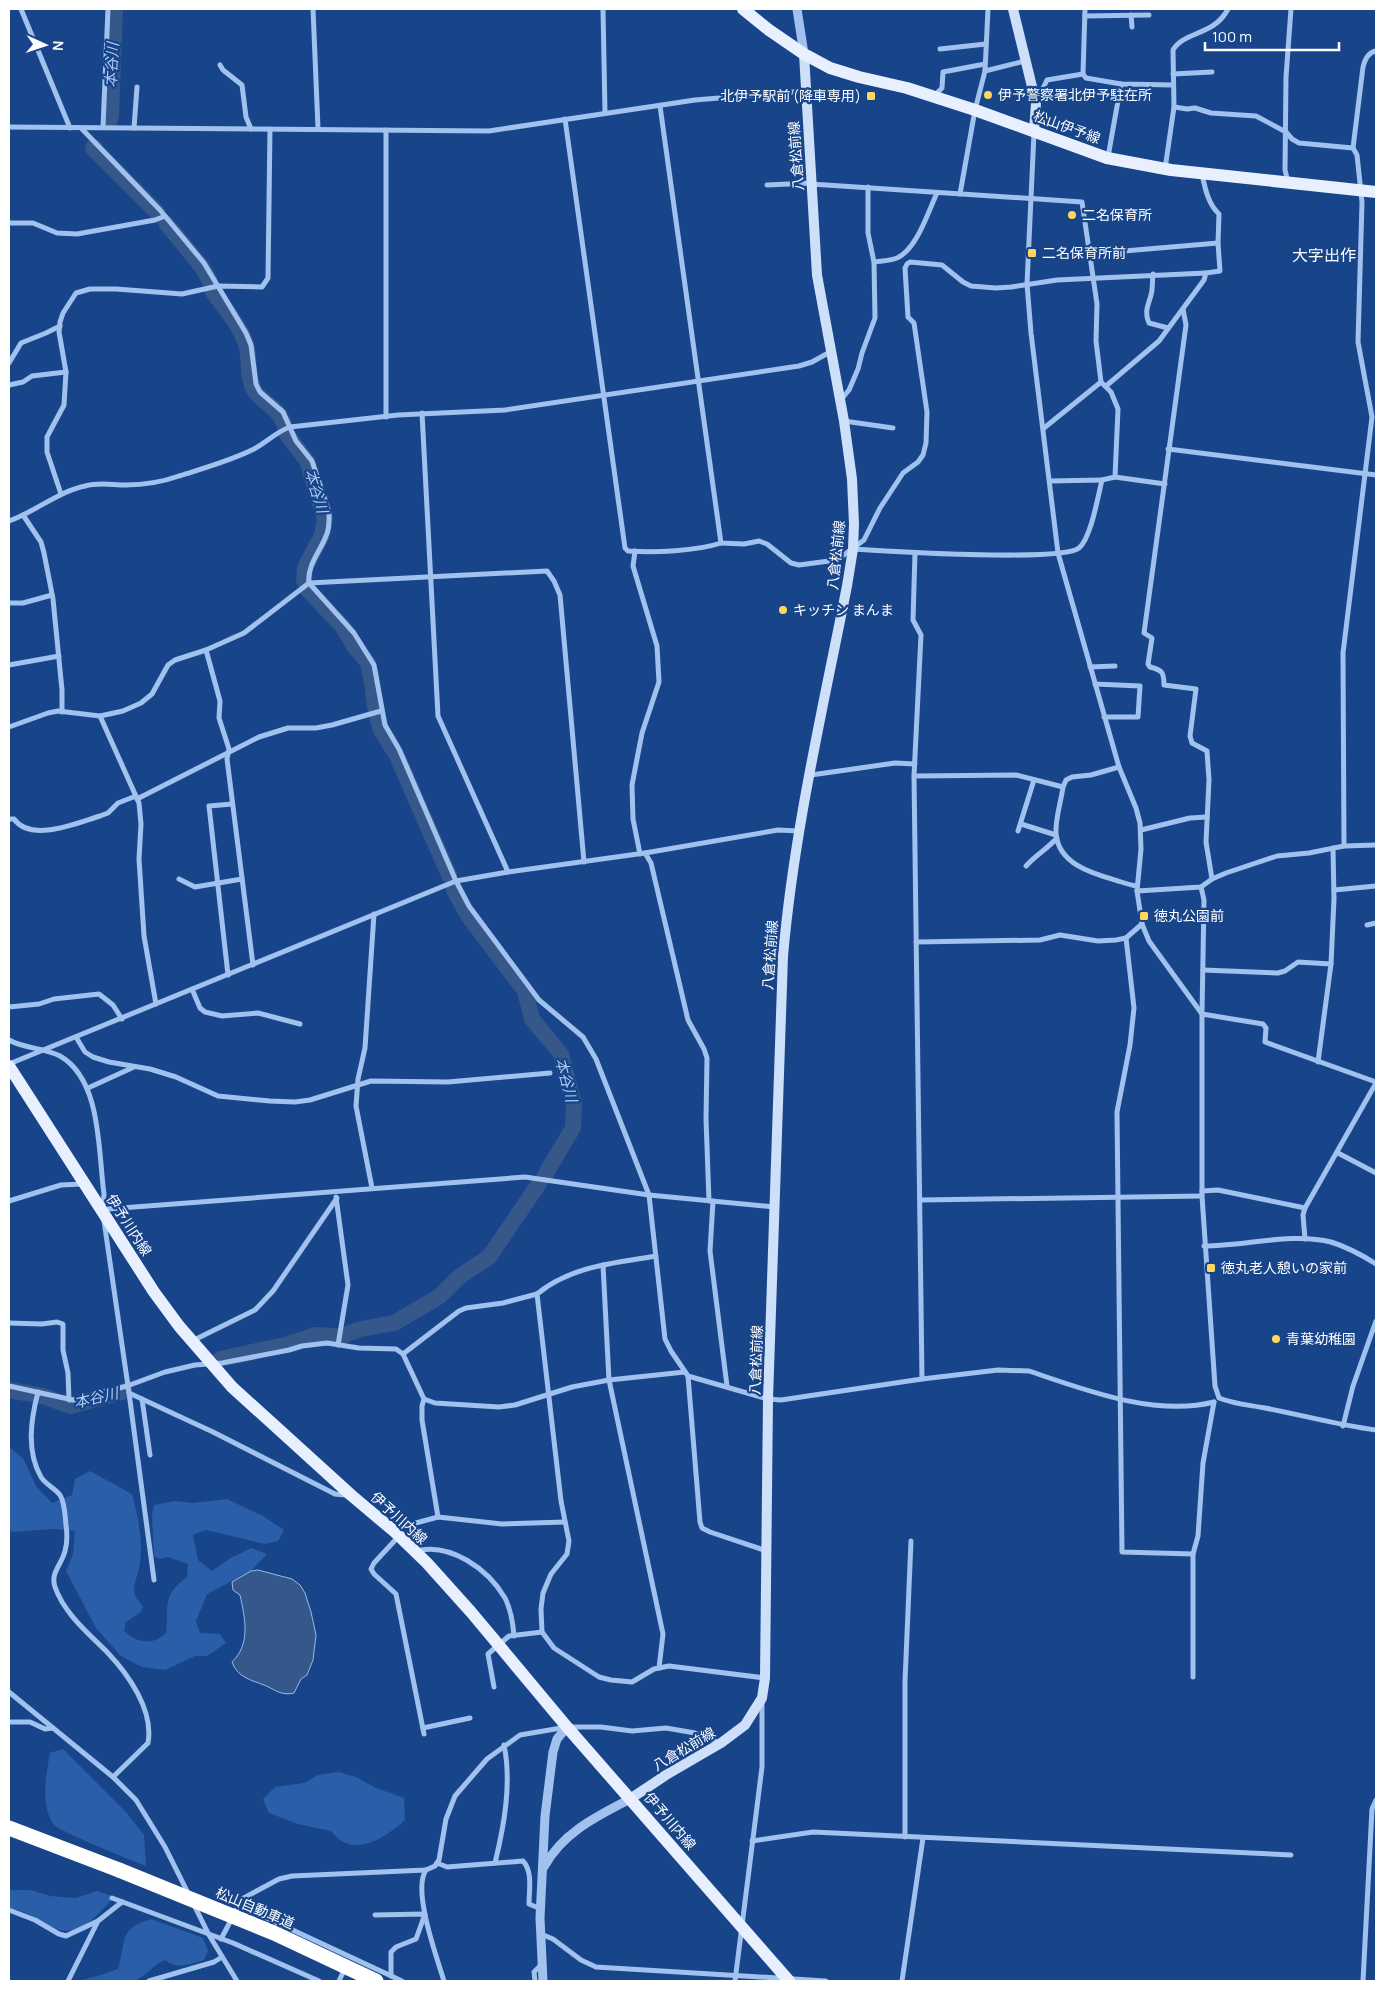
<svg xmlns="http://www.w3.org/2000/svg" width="1385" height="1990" font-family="Manrope,'Noto Sans JP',sans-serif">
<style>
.green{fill:#2b5ea9}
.water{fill:#35578a;stroke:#94bbf0}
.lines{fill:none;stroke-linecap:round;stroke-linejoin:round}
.river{stroke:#35578a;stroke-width:16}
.minor{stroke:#a1c1ee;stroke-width:5}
.tertiary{stroke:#a1c1ee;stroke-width:9}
.secondary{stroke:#cedffa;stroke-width:10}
.primary{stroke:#e8f0ff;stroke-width:12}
.motorway{stroke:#fff;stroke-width:15}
.motorway-bridge{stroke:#fff;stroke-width:15}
.poi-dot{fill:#ffd75e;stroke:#18458a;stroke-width:2}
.labels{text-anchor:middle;stroke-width:4.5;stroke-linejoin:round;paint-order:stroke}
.poi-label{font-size:14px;fill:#fff;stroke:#18458a;text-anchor:start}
.street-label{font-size:14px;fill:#fff;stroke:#18458a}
.water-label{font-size:15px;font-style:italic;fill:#adcbf5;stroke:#18458a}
.quarter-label{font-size:16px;fill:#fff;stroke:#18458a}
</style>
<rect width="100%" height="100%" fill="#18458a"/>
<g class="green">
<path d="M9,1447L23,1458L36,1486L52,1503L72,1495L75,1479L90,1471L132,1494C138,1515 143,1541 140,1563C139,1572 134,1582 134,1590C135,1598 138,1601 143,1606L141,1612L126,1622L124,1631C137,1643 153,1646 166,1633C170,1605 160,1598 187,1577L188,1564L168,1557L159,1559L154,1556L152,1515L154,1505L175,1501L193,1503L227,1499L263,1516L284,1530L278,1541L265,1544L206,1530L193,1535L198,1560L212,1571L229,1559L251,1548L267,1554L251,1571L207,1594L196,1621L200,1633L220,1634L226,1643L207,1656H195L165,1670L142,1667L121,1656L96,1628L66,1571L73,1554L75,1531L53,1529L12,1532L9,1530Z"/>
<path d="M63,1749L126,1812L144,1835L146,1866C133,1861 59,1831 54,1825C40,1805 46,1775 50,1753Z"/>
<path d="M339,1772L356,1777L376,1788L404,1798L405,1820C385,1838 352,1860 331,1831L298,1824L269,1813L263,1799L275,1787L304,1783L318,1775Z"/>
<path d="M9,1890H31L50,1896L76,1898L97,1891L115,1897C91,1920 78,1943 44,1923C29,1915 26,1911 9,1908Z"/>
<path d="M151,1919L203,1938L208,1951L204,1960C190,1964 177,1970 165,1960C151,1965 147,1977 133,1981C123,1984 90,1981 78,1981L101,1975L118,1969C127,1938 118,1930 151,1919Z"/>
</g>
<path class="water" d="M258,1570L292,1579L300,1585L305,1593L311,1612L316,1635L313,1660L307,1675L301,1679L294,1693C281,1696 276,1690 264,1685C251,1680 237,1677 232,1662C251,1644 245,1618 240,1595L233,1590L232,1582L251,1571Z"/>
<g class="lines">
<g class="river">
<polyline points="109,122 111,116 115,9"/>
<polyline points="94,147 93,148 157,212"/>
<polyline points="166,223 202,267 210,281"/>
<path d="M213,292C225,309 242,327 247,348C250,362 247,377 254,390C263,404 278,406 284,424"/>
<polyline points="286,433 307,461 325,519 322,535 305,568 304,581"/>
<polyline points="308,590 343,627 354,646 368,663 372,682 375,707"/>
<polyline points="377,716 381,730 397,756 449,875"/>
<polyline points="454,890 469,917 525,991 532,1019 561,1054 574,1105 573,1128 545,1175"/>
<polyline points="344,1335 361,1329 394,1323 440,1296 460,1276 489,1257 540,1182"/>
<polyline points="220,1359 285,1345 315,1335 334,1336"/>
<polyline points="9,1390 43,1396 70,1406 125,1391"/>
</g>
<g class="minor">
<polyline points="21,9 70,128"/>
<polyline points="313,9 318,128"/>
<polyline points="603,9 605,113"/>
<polyline points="1085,9 1083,74 1086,78 1121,84 1173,85"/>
<polyline points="1131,15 1132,27"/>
<polyline points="1085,16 1149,15"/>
<polyline points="940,49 986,44"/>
<polyline points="220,65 223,70 242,85 246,117 251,129"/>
<polyline points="985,71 1025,61"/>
<polyline points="1173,74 1212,72"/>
<polyline points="938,96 938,92 942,88 943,72 985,64"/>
<polyline points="1037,101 1047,80 1083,74"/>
<polyline points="660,106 721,543 744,544 759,541 767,544 791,563 799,565 829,561 841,557 864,540 880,508 903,473 918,462 923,455 926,443 927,412 914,323 908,317 905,268 907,264 910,262 942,265 963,282 971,286 996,288 1011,287 1057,280 1206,273"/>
<polyline points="1174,107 1187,109 1195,108 1211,113 1256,116 1286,132 1292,139 1299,143 1353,148"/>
<path d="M565,119L625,548L628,551C654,553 697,551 721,543"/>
<polyline points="9,127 489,131 695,100 805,91"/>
<polyline points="103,127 108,9"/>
<path d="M81,128L160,210L204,263L246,333L251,345L256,384L260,392L283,412L296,441L312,461L329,512C329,520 330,528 326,536C320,552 307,565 309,583L354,633L374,665L385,725L399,749L456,881L469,906L539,1000L583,1037L596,1059L649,1195L665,1339L671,1351L688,1376L768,1399L781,1400L922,1379L998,1370L1029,1371C1085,1390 1155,1417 1214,1402"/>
<polyline points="134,128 137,87"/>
<path d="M1034,133L1027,284L1031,333L1058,553L1119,767L1136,808L1140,823L1141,849L1137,891L1142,924L1149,941L1202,1014V1196L1215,1386L1219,1398C1234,1404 1249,1405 1265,1408C1302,1415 1338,1425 1376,1430"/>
<polyline points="1108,157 1121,84"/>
<path d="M1165,169L1174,107L1173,50C1184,31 1214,36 1228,9"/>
<polyline points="1288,182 1285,170 1286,77 1291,9"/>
<polyline points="811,184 1082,202 1097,304 1096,341 1101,382 1111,392 1118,409 1115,477"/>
<polyline points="767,185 811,183"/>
<polyline points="960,194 975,110 985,71 988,9"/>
<polyline points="9,223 33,223 57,233 77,234 155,220 165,216"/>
<polyline points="1089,254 1218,243"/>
<path d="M874,262C881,261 890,261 897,258C917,249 928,212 937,193"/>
<path d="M1153,274C1152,281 1153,289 1151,295C1148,306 1144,312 1149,323L1168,328"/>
<path d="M1183,309L1186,325L1144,633L1152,638L1148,664L1150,667C1162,670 1164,672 1164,685L1196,689L1190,736L1192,743L1207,751L1209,780L1206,842L1212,879"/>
<polyline points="9,363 21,343 46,333 60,326"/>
<polyline points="9,385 23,382 32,376 66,372"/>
<path d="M1106,386L1159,341L1204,280L1206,273L1220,271L1218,243L1219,214C1208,204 1205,188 1202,174"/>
<polyline points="840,401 849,390 858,369 862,353 875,318 874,262 868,233 868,187"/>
<polyline points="422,413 438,716 508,872"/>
<polyline points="386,417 386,130"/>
<polyline points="844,421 893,428"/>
<polyline points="1044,428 1101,382"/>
<polyline points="1168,449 1376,475"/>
<polyline points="1050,481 1102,480"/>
<polyline points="61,494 47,452 47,437 64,405 66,372 59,332 60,322 63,313 76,293 90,289 116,289 182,294 218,286 262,287 268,278 270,129"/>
<polyline points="23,515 41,542 44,553 53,599 62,690 62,712"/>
<path d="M9,521C35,512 57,492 85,486C99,482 112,485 126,485C144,485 162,482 179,476C204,468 230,461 254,449C267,442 276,432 290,427L398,415L505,410L799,366L812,362L830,352"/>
<path d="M853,549C885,551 1061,562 1079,548C1091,538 1098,496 1102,480L1115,477L1165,484"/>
<polyline points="635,551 633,566 657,646 659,682 642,733 632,785 633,819 640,854"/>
<polyline points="915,553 913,620 921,635 914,776 922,1379"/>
<polyline points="9,603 23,603 52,595"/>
<polyline points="206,650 220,701 219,718 229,749 227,759 253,965"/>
<polyline points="9,665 59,656"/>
<polyline points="1090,667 1115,666"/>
<polyline points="1095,684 1140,686 1138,717 1104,717"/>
<polyline points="100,716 139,803 141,824 139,859 144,936 156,1004"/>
<polyline points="9,727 48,713 58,711 100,716 123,711 141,703 152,694 168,665 175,660 206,650 244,633 309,583 547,571 554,581 560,595 584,862"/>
<polyline points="811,775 895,763 915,764"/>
<polyline points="914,776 1016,775 1063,787 1066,780 1072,777 1091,775 1119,767"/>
<path d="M1063,787C1061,802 1055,819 1056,834C1059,865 1094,874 1118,881C1124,883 1130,885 1137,886"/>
<polyline points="137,799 259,737 288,728 316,728 332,725 381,711"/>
<path d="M9,819H14C31,843 77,823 100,816L108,813L118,803L136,796"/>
<polyline points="1021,824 1056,835"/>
<polyline points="1141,830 1190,818 1207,817"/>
<polyline points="1018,831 1034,780"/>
<path d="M1344,846L1343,653L1372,417L1358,342L1362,202L1357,155L1353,148L1363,67C1365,59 1368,52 1376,51"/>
<polyline points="645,853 651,863 688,1020 704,1049 707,1058 706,1119 709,1201"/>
<path d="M1026,866C1036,855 1047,849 1057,838"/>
<polyline points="179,879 195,887 242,879"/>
<polyline points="1201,887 1204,900 1202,1014 1263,1024 1266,1028 1265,1042 1376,1082"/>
<polyline points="1334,890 1376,886"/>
<polyline points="1137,891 1201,887 1212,879 1226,873 1277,856 1309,853 1344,846 1376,845"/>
<polyline points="1367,925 1376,923"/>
<polyline points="1126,938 1134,1008 1130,1045 1117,1112 1122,1552 1193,1554 1198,1536 1203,1463 1214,1402"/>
<polyline points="916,942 1040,940 1060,935 1098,941 1116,940 1126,938 1142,924"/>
<polyline points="1203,970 1278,973 1285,971 1298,962 1331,964"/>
<polyline points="228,975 209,806 232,804"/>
<polyline points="192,989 200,1008 205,1012 222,1016 258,1013 300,1024"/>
<polyline points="9,1007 39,1004 54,999 99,994 113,1005 122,1019"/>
<polyline points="76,1037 85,1052 93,1057 109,1062 150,1069 176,1077 218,1096 270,1101 295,1102 310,1100 371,1081 448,1082 550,1073"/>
<path d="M9,1040C25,1049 42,1047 60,1056C102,1080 98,1152 104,1194L103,1207"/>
<polyline points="1318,1062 1331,964 1334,899 1333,848"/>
<polyline points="9,1064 456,881 508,872 645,853 778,830 799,831"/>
<polyline points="88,1088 134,1067"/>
<polyline points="1338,1153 1376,1173"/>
<polyline points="372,1188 356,1106 358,1079 365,1048 374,914"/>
<polyline points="1202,1191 1218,1190 1305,1208"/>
<polyline points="336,1197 348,1285 338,1345"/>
<polyline points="921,1200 1202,1196"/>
<polyline points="9,1201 61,1185 83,1184"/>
<polyline points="713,1201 710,1251 727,1386"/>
<polyline points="104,1213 108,1209 525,1177 649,1195 775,1207"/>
<polyline points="104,1221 129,1393 213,1432 335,1494 345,1495"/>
<polyline points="1305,1239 1303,1215 1305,1208 1376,1083"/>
<path d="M1204,1246C1245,1246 1292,1232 1331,1242C1347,1247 1362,1255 1376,1264"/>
<polyline points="603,1265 609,1380 663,1634 659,1668"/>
<path d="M537,1294C571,1266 614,1263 656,1256"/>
<polyline points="9,1323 42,1324 57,1322 63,1324 63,1350 68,1373 69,1400"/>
<polyline points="192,1341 255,1310 273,1291 337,1198"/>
<polyline points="403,1354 459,1311 466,1308 503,1303 537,1294 561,1501 569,1541 567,1554 551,1574 543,1593 541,1609 542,1632 554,1648 599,1677 611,1680 632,1682 654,1669 669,1666 765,1678"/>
<polyline points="688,1376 700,1522 702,1528 710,1532 767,1551"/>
<polyline points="9,1386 73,1400 127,1386 165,1372 195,1365 222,1363 289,1350 302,1346 327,1343 359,1348 396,1349 403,1354 424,1399 435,1403 499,1407 515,1405 572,1387 609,1380 685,1372"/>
<path d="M38,1392C31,1419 26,1451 41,1477C46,1485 55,1488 60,1495C65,1503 65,1516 66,1525C67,1532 67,1544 65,1551C62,1564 50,1573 55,1587C64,1613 88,1633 107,1652C128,1674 154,1710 148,1743L113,1777"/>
<polyline points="129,1393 154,1580"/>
<polyline points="142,1399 150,1455"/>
<polyline points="424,1399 422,1406 422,1420 438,1517"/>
<polyline points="1343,1426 1353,1386 1376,1321"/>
<polyline points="396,1532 405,1526 438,1517 502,1524 565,1522"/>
<polyline points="399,1536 374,1563 371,1569 374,1574 396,1594 424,1734"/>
<path d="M416,1551C450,1542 488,1569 505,1598C511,1610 513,1623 514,1636"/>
<polyline points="1193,1677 1193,1554"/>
<polyline points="494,1687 488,1654 509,1636 542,1632"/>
<polyline points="9,1692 113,1777 136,1800 165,1847 188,1893"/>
<polyline points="9,1722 30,1722 45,1729 53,1728"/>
<polyline points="423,1728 470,1718"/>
<polyline points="905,1837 905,1681 911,1541"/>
<polyline points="752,1841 813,1832 1291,1855"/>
<path d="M437,1863L447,1867L523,1861C533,1872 529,1890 529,1904L541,1909"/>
<path d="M495,1863C504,1826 512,1783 504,1745"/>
<path d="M426,1870C412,1890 437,1958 444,1981"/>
<polyline points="112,1898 233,1943 319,1981"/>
<polyline points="193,1903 209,1935 237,1981"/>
<polyline points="239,1905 402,1981"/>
<polyline points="9,1910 35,1920 59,1934 66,1936 98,1921 122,1902"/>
<polyline points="375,1915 425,1914 416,1939 396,1947 391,1952 391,1976"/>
<polyline points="541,1934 553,1939 581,1960 596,1967 826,1981"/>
<polyline points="221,1939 239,1905 240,1900 279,1879 292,1876 426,1870 435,1866 439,1860 446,1819 455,1796 487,1759 520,1735 567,1727 601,1727 632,1731 666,1728 695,1733 720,1743"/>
<polyline points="68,1981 98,1921"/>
<polyline points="149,1981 214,1962 222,1957"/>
<polyline points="339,1981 345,1968"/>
<polyline points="535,1981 534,1972 541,1965"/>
<polyline points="735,1981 762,1767 762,1701"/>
<polyline points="902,1981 923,1838"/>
<polyline points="1363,1981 1372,1809 1376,1800"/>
</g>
<g class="tertiary">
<polyline points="797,9 804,54"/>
<path d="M544,1867C562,1833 597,1816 630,1799"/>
<polyline points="543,1981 540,1918 545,1816 553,1752 557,1739 567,1727"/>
</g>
<g class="secondary">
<polyline points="1013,9 1036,103 1034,131"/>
<path d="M630,1799L666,1775L721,1743L745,1725L762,1698L765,1678L768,1399L783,956C794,831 823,708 847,586L853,549L854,524L852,479L844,421L817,275L804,54"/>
</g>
<g class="primary">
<polyline points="743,9 769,30 804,54 830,68 859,77 907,88 975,110 1107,158 1171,170 1376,192"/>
<polyline points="9,1066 154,1292 179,1326 232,1387 351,1495 395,1532 427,1563 471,1612 567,1727 789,1981"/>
</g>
<polyline class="motorway" points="9,1828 119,1870"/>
<polyline class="motorway-bridge" points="119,1870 274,1933 376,1981"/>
</g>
<g class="poi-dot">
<circle cx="988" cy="95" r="5"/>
<rect x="866" y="91" width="10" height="10" rx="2.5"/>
<circle cx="1072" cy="215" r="5"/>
<rect x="1027" y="248" width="10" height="10" rx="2.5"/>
<circle cx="783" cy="610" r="5"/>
<rect x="1139" y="911" width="10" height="10" rx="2.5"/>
<rect x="1206" y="1263" width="10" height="10" rx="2.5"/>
<circle cx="1276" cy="1339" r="5"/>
</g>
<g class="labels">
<g class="poi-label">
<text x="998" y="100">伊予警察署北伊予駐在所</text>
<text x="861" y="101" text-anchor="end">北伊予駅前 (降車専用)</text>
<text x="1082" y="220">二名保育所</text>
<text x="1042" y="258">二名保育所前</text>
<text x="793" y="615">キッチン まんま</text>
<text x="1154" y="921">徳丸公園前</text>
<text x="1221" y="1273">徳丸老人憩いの家前</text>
<text x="1286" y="1344">青葉幼稚園</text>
</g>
<g class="street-label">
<text transform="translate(1067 127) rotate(20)" y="5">松山伊予線</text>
<text transform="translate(796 156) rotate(-94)" y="5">八倉松前線</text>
<text transform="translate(836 555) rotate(-84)" y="5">八倉松前線</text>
<text transform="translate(770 955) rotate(-86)" y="5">八倉松前線</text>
<text transform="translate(129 1225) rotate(57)" y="5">伊予川内線</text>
<text transform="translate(756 1360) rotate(-88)" y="5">八倉松前線</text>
<text transform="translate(399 1518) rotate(42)" y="5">伊予川内線</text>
<text transform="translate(684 1749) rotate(-31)" y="5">八倉松前線</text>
<text transform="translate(670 1821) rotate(49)" y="5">伊予川内線</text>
<text transform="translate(255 1908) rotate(23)" y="5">松山自動車道</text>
</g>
<g class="water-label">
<text transform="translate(112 65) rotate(-87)" y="5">本谷川</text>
<text transform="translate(316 491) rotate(73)" y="5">本谷川</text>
<text transform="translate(566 1080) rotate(75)" y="5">本谷川</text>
<text transform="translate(96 1398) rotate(-13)" y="5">本谷川</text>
</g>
<g class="quarter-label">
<text x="1324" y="261">大字出作</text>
</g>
</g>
<rect width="1385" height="1990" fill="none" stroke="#ffffff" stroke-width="20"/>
<g transform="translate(45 45) rotate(93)" stroke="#18458a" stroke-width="4" paint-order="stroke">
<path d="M0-4L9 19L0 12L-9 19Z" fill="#ffffff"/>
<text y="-8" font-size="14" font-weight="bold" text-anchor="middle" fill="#ffffff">N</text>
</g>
<path d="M1205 42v8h134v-8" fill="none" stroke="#ffffff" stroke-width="2.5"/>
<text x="1212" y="42" font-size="15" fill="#ffffff" stroke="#18458a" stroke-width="4" paint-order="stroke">100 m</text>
</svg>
